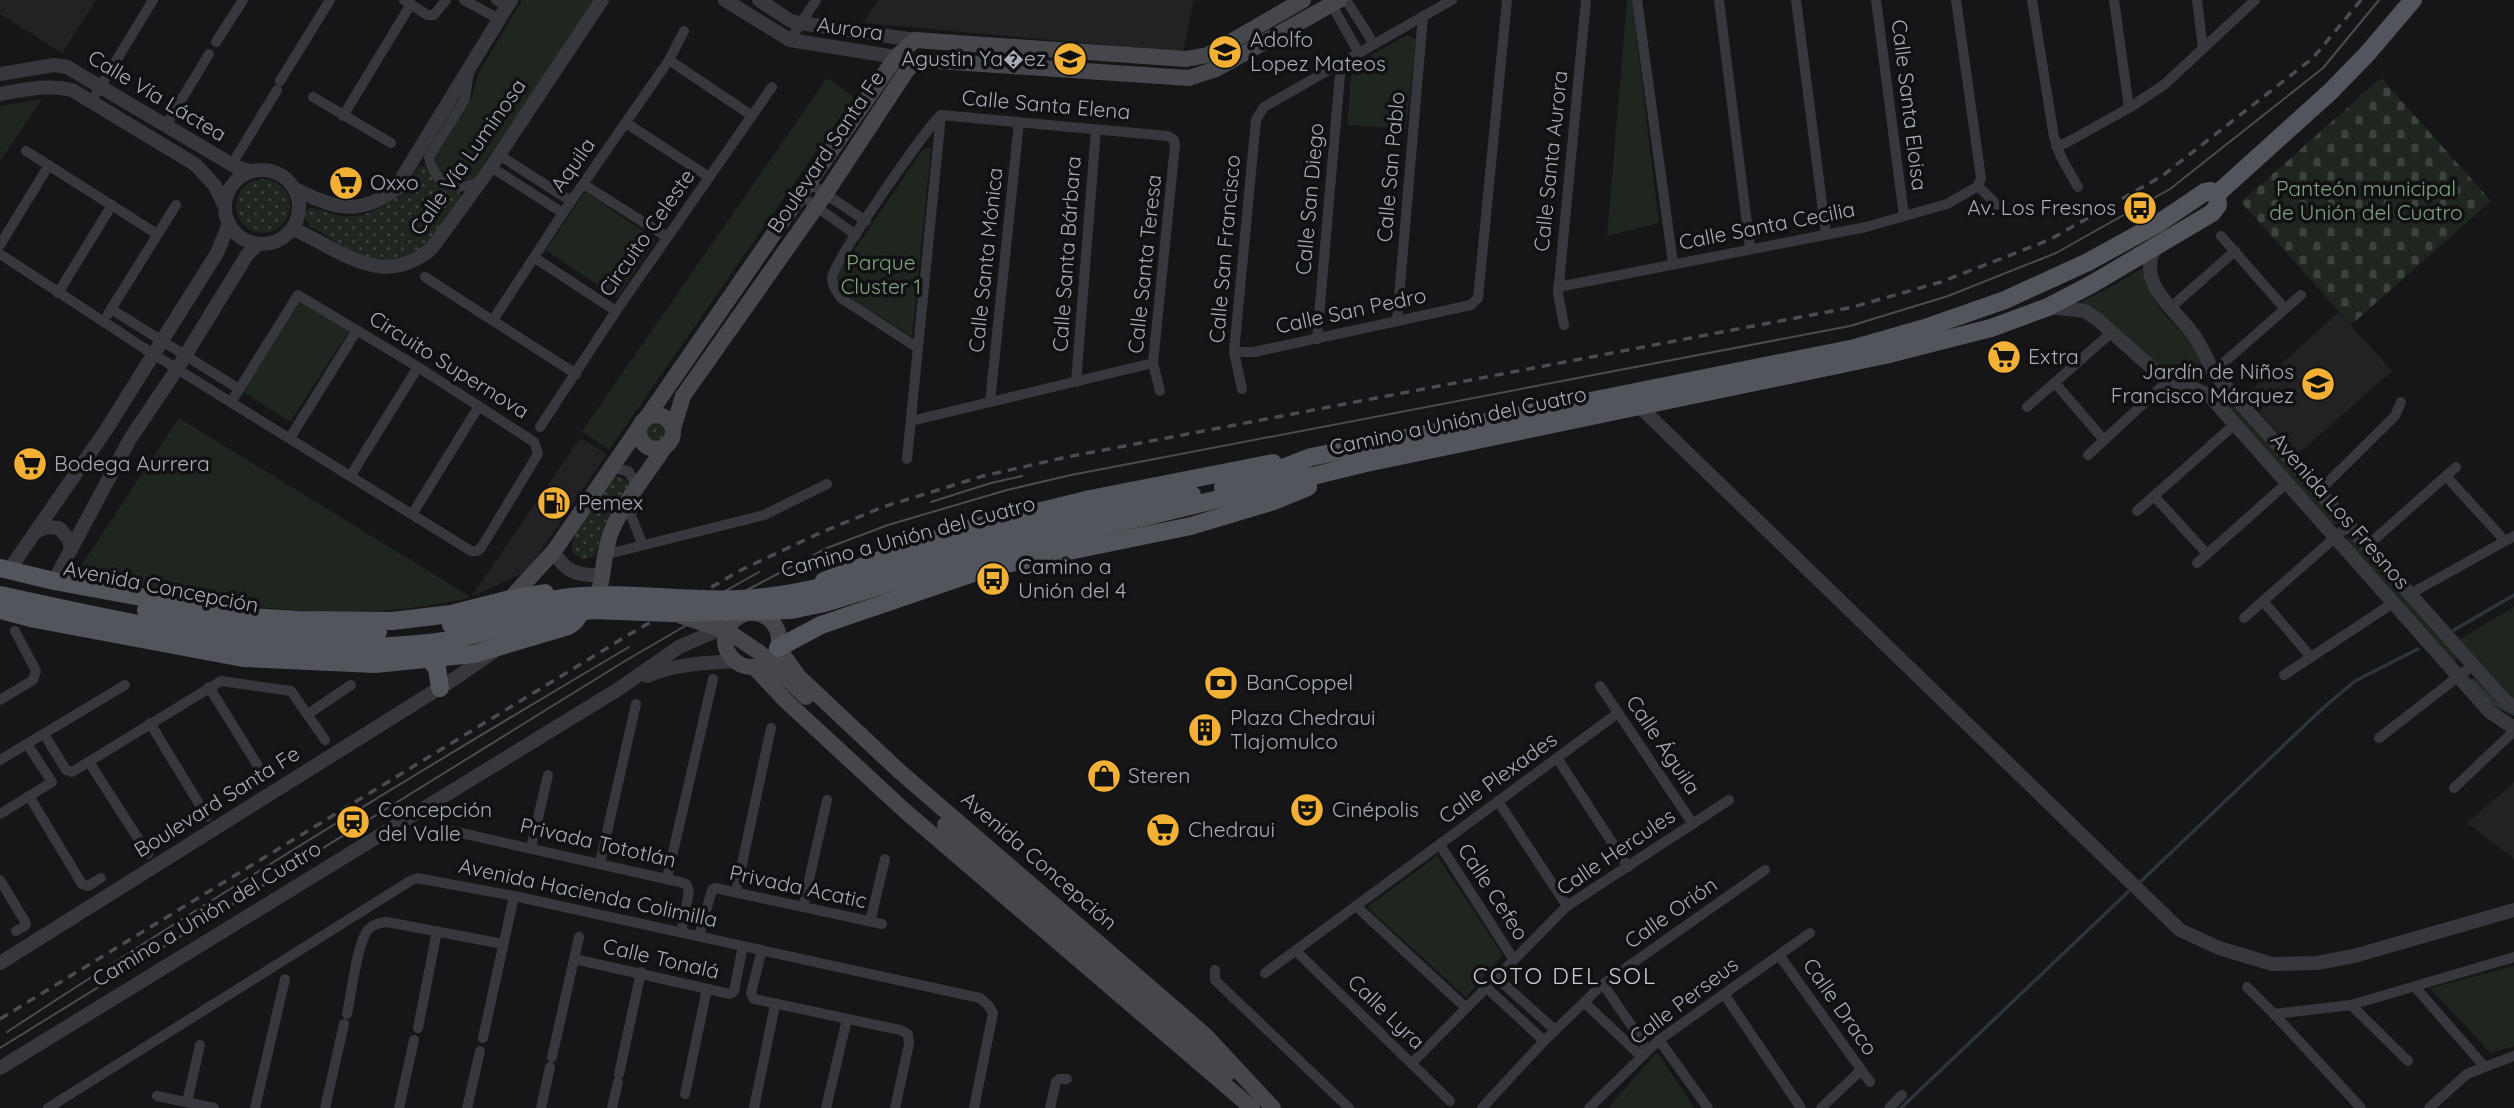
<svg xmlns="http://www.w3.org/2000/svg" width="2514" height="1108" font-family="Quicksand,sans-serif">
<style>
.built{fill:#222225}
.green{fill:#1e261f}
.cemetery{fill:url(#cemetery-stones)}
.garden{fill:url(#garden-dots)}
.lines{fill:none;stroke-linecap:round;stroke-linejoin:round}
.stream{stroke:#2c353c;stroke-width:3.5}
.minor{stroke:#37383d;stroke-width:10}
.tertiary{stroke:#37383d;stroke-width:14}
.secondary{stroke:#45474d;stroke-width:16}
.primary{stroke:#53555c;stroke-width:18}
.tram{stroke:#4a4c52;stroke-width:2}
.rail{stroke:#4a4c52;stroke-width:3.5;stroke-dasharray:9 7;stroke-linecap:butt}
.secondary-bridge{stroke:#45474d;stroke-width:16}
.primary-bridge{stroke:#53555c;stroke-width:18}
.labels{text-anchor:middle;stroke-width:7;stroke-linejoin:round;paint-order:stroke}
.street-label{font-size:21px;fill:#a8adb8;stroke:#111113}
.poi-label{font-size:21px;fill:#a8adb8;stroke:#111113;text-anchor:start}
.park-label{font-size:21px;fill:#7fa381;stroke:#111113}
.neighbourhood-label{font-size:23px;letter-spacing:2px;fill:#c9ccd4;stroke:#111113}
</style>
<defs>
<pattern id="cemetery-stones" width="16" height="16" patternUnits="userSpaceOnUse" patternTransform="scale(1.75)"><rect width="16" height="16" fill="#1e261f"/><path d="M2 7V4a2 2 0 0 1 4 0v3zM10 15v-3a2 2 0 0 1 4 0v3z" fill="#3c433d"/></pattern>
<pattern id="garden-dots" width="8" height="8" patternUnits="userSpaceOnUse" patternTransform="scale(1.75)"><rect width="8" height="8" fill="#1e261f"/><path d="M2 2h.1M6 6h.1" fill="none" stroke="#3c433d" stroke-width="1.8" stroke-linecap="round"/></pattern>
</defs>
<rect width="100%" height="100%" fill="#161618"/>
<g class="built">
<polygon points="0,0 96,0 62,53 0,14"/>
<polygon points="878,0 1194,0 1183,52 863,23"/>
<polygon points="2339,312 2392,371 2297,455 2245,396"/>
<polygon points="580,438 607,454 527,571 471,597"/>
<polygon points="2514,782 2514,859 2467,823"/>
</g>
<g class="green">
<polygon points="522,0 597,0 473,179 452,182 441,176 436,167 436,153 471,99 479,72"/>
<polygon points="1627,0 1632,0 1659,223 1607,236"/>
<polygon points="1407,35 1416,39 1406,129 1347,125 1352,66"/>
<polygon points="827,78 854,97 609,450 582,431"/>
<polygon points="42,99 0,161 0,106"/>
<polygon points="931,148 912,337 847,295 838,286 838,274 923,149"/>
<polygon points="585,192 656,240 617,298 546,250"/>
<path d="M2142,268C2148,283 2152,300 2163,313C2181,333 2202,346 2204,376L2199,382C2169,384 2103,324 2077,304L2115,285Z"/>
<polygon points="302,300 349,331 290,422 243,392"/>
<polygon points="2223,397 2227,397 2338,520 2336,524 2332,524 2222,400"/>
<path d="M179,418L471,597C400,615 324,615 252,606C194,599 135,583 77,572Z"/>
<polygon points="2348,538 2353,538 2457,657 2455,662 2449,661 2346,542"/>
<polygon points="2514,607 2514,698 2508,695 2460,639"/>
<polygon points="1437,856 1503,955 1466,997 1367,907"/>
<polygon points="2514,966 2514,1046 2491,1053 2430,988"/>
<polygon points="1657,1052 1694,1108 1608,1108"/>
</g>
<polygon class="cemetery" points="2381,78 2491,201 2351,325 2241,202"/>
<g class="garden">
<path d="M419,166H425C435,181 440,191 459,192L461,197C452,211 445,228 434,239C418,256 384,266 362,256C344,248 327,236 310,226L305,219V213L309,208C321,208 333,216 346,216C381,218 402,191 419,166Z"/>
<circle cx="263" cy="206" r="27"/>
<circle cx="656" cy="431" r="12"/>
<polygon points="618,476 628,482 629,489 604,525 595,556 583,560 574,554 571,547 579,524 612,478"/>
</g>
<g class="lines">
<g class="stream">
<polyline points="2454,630 2514,595"/>
<polyline points="2473,680 2496,705 2514,714"/>
<polyline points="2138,884 2323,708 2355,681 2418,649"/>
<polyline points="1901,1108 2128,892"/>
</g>
<g class="minor">
<polyline points="404,0 427,15 434,15 446,0"/>
<polyline points="464,0 499,19"/>
<polyline points="496,0 507,6"/>
<polyline points="1329,0 1359,53"/>
<polyline points="1346,0 1374,44"/>
<polyline points="1637,0 1673,263"/>
<polyline points="1719,0 1750,248"/>
<polyline points="1796,0 1826,234"/>
<polyline points="1876,0 1904,216"/>
<polyline points="1956,0 1981,178 1978,186 1997,205"/>
<polyline points="2032,0 2054,137 2061,157 2078,187"/>
<polyline points="2114,0 2129,108"/>
<polyline points="2197,0 2203,49"/>
<polyline points="790,40 816,0"/>
<polyline points="216,42 243,0"/>
<polyline points="669,60 751,115"/>
<path d="M469,72L465,99L429,157C436,187 454,193 481,181"/>
<polyline points="280,81 330,0"/>
<polyline points="313,97 391,143"/>
<polyline points="91,102 153,0"/>
<polyline points="343,116 411,4"/>
<polyline points="626,123 709,177"/>
<polyline points="166,125 209,54"/>
<polyline points="2056,146 2066,143 2129,108 2165,84 2255,0"/>
<polyline points="26,151 157,234"/>
<polyline points="499,155 571,201"/>
<polyline points="232,164 277,90"/>
<polyline points="491,167 563,213"/>
<polyline points="809,183 866,221"/>
<polyline points="583,184 667,237"/>
<polyline points="800,195 856,235"/>
<polyline points="2221,236 2285,309"/>
<polyline points="0,245 49,165"/>
<polyline points="0,254 153,354 471,551 477,551 481,548 538,454 534,442 528,438 418,367 298,295 231,402"/>
<polyline points="535,258 616,311"/>
<polyline points="425,277 576,374"/>
<polyline points="1558,287 1866,227 1947,204 1978,186"/>
<polyline points="58,293 112,205"/>
<polyline points="2170,308 2235,251"/>
<polyline points="111,309 239,389"/>
<polyline points="108,314 176,205"/>
<polyline points="493,320 563,213 669,60 684,31"/>
<polyline points="1397,321 1423,16"/>
<polyline points="1564,325 1558,294 1586,0"/>
<polyline points="1317,339 1341,63"/>
<path d="M918,348L841,298C837,292 832,286 832,278C833,262 924,131 941,115L1168,136L1174,140L1175,145L1153,363L1160,391"/>
<polyline points="1234,352 1254,352 1471,305 1478,298 1507,0"/>
<polyline points="2213,372 2301,295"/>
<polyline points="1076,382 1096,129"/>
<polyline points="2055,383 2104,440"/>
<polyline points="1242,389 1234,352 1256,120 1264,107 1452,0"/>
<polyline points="990,402 1019,122"/>
<polyline points="2027,407 2112,332"/>
<polyline points="911,421 1153,363"/>
<polyline points="540,427 616,311 772,87"/>
<polyline points="290,438 357,330"/>
<polyline points="2088,455 2169,380"/>
<polyline points="907,459 941,115"/>
<polyline points="612,468 628,471 638,487 631,516 643,545"/>
<polyline points="351,475 418,367"/>
<polyline points="2446,476 2505,541"/>
<polyline points="2319,491 2395,416 2401,402"/>
<polyline points="2154,496 2207,554"/>
<polyline points="2137,511 2235,424"/>
<polyline points="413,513 479,406"/>
<polyline points="2367,546 2456,467"/>
<polyline points="604,555 764,515 827,484"/>
<polyline points="2197,563 2287,483"/>
<polyline points="2410,594 2514,536"/>
<polyline points="2263,601 2311,657"/>
<polyline points="2244,618 2349,525"/>
<polyline points="2284,675 2393,603"/>
<polyline points="1600,686 1693,824"/>
<polyline points="209,687 263,774 263,777 249,784"/>
<polyline points="0,700 33,680 36,671 15,631"/>
<polyline points="308,714 351,685"/>
<polyline points="150,723 207,817"/>
<polyline points="44,734 66,770 72,772 221,681 291,691 325,740"/>
<polyline points="2379,738 2473,665"/>
<polyline points="1557,758 1628,867"/>
<polyline points="0,760 125,685"/>
<polyline points="89,762 148,854"/>
<polyline points="2454,788 2514,731"/>
<polyline points="29,796 82,884 88,886 101,878"/>
<polyline points="1498,801 1567,906"/>
<polyline points="0,814 52,782 27,744"/>
<polyline points="452,831 684,883 687,885 689,892 681,932"/>
<polyline points="1440,845 1514,960"/>
<polyline points="531,848 548,775"/>
<polyline points="600,863 636,704"/>
<polyline points="667,878 713,679"/>
<polyline points="0,880 26,923 25,926 16,931"/>
<polyline points="736,892 771,728"/>
<polyline points="1356,906 1466,1008"/>
<polyline points="803,907 827,800"/>
<polyline points="870,922 885,859"/>
<polyline points="699,936 712,890 715,888 882,924"/>
<polyline points="762,950 751,993 754,999 900,1030 908,1034 909,1044 895,1108"/>
<polyline points="1296,951 1450,1101"/>
<polyline points="1779,955 1870,1082"/>
<polyline points="574,959 730,994 734,991 743,946"/>
<polyline points="1215,970 1215,980 1218,983 1349,1108"/>
<polyline points="1265,973 1618,713"/>
<polyline points="1496,977 1555,1030"/>
<polyline points="1603,984 1648,1050"/>
<polyline points="2247,987 2274,1014"/>
<polyline points="2415,987 2484,1066"/>
<polyline points="1487,988 1544,1041"/>
<polyline points="1724,994 1801,1108"/>
<polyline points="1585,1003 1641,1056"/>
<polyline points="2351,1005 2408,1061"/>
<path d="M347,1014C351,995 357,945 367,931C372,924 380,923 387,922L503,944"/>
<polyline points="418,1028 437,931"/>
<polyline points="483,1038 514,896"/>
<polyline points="1659,1040 1708,1108"/>
<polyline points="552,1057 579,937"/>
<polyline points="1412,1063 1567,906 1729,800"/>
<polyline points="619,1074 641,972"/>
<polyline points="685,1094 707,989"/>
<polyline points="157,1096 214,1108"/>
<polyline points="187,1102 200,1045"/>
<polyline points="48,1108 410,881 417,878 514,896 980,998 988,1005 993,1013 974,1108"/>
<polyline points="255,1108 285,979"/>
<polyline points="325,1108 344,1024"/>
<polyline points="399,1108 414,1040"/>
<polyline points="467,1108 480,1051"/>
<polyline points="541,1108 550,1067"/>
<polyline points="612,1108 618,1082"/>
<polyline points="754,1108 775,1005"/>
<polyline points="826,1108 847,1019"/>
<polyline points="1050,1108 1056,1082 1059,1079 1067,1079"/>
<polyline points="1482,1108 1544,1041 1603,984 1765,870"/>
<polyline points="1589,1108 1659,1040 1810,933"/>
<polyline points="1821,1108 1861,1070"/>
<polyline points="1889,1108 1902,1095"/>
<polyline points="2361,1108 2274,1014 2351,1005 2514,957"/>
<polyline points="2429,1108 2467,1074 2514,1056"/>
</g>
<g class="tertiary">
<polyline points="725,0 790,40 896,57"/>
<polyline points="759,0 791,21 800,23 915,40"/>
<polyline points="0,74 54,65 67,67 236,167 250,171"/>
<path d="M0,94C24,90 48,84 72,90L196,165L215,186L225,207"/>
<circle cx="262" cy="207" r="37"/>
<path d="M295,189C333,208 359,217 395,189L511,0"/>
<path d="M293,229C340,249 382,291 432,248L491,167L602,0"/>
<path d="M2155,248C2135,284 2178,311 2195,337C2202,348 2208,360 2213,372L2505,701L2514,706"/>
<polyline points="2048,307 2085,311 2098,320 2160,375 2209,395 2490,712 2514,728"/>
<polyline points="1638,405 2180,930 2219,948 2272,964 2317,963 2354,956 2514,910"/>
<polyline points="37,531 46,527 59,528 69,539 71,550"/>
<path d="M554,551C564,572 579,576 601,575"/>
<polyline points="9,570 106,430 217,253 229,224"/>
<polyline points="54,581 130,439 177,369 247,255 258,244"/>
<path d="M647,676C674,664 706,663 735,661"/>
<polyline points="0,963 457,677 493,652"/>
<polyline points="0,1068 617,690 679,647 725,627"/>
</g>
<g class="secondary">
<circle cx="656" cy="432" r="17"/>
<polyline points="647,417 896,57 915,40 1186,59 1208,55 1303,0"/>
<polyline points="673,429 683,396 826,193 907,70 914,63 923,60 1189,78 1216,69 1339,0"/>
<polyline points="510,599 554,551 640,426"/>
<path d="M595,606C604,582 602,556 611,532C624,501 648,473 666,445"/>
<circle cx="752" cy="640" r="27"/>
<polyline points="778,648 799,677 898,770 1205,1035 1273,1108"/>
<polyline points="754,667 786,701 905,811 1252,1108"/>
<polyline points="945,825 1228,1073"/>
</g>
<g class="primary">
<polyline points="2217,194 2330,92 2367,54 2413,0"/>
<polyline points="1223,487 1262,476 1311,457 1855,348 1925,328 2005,300 2088,262 2159,223 2205,192 2211,191 2217,194"/>
<polyline points="916,559 1029,526 1192,495"/>
<polyline points="0,568 54,581 249,617 298,620 392,621 451,614 510,599 545,593"/>
<polyline points="922,573 978,554 1149,516 1366,463 1885,355 1991,328 2048,307 2092,284 2212,213 2218,205 2217,194"/>
<polyline points="824,581 952,533 1090,499 1273,463"/>
<path d="M0,595C149,627 300,663 452,640"/>
<path d="M0,610L35,619L243,658L375,664L474,654L568,626C579,620 583,610 575,600"/>
<polyline points="146,610 241,628 340,634 378,632"/>
<polyline points="778,648 821,625 991,567 1191,526 1274,501 1308,487"/>
<polyline points="429,659 437,668 440,688"/>
</g>
<g class="tram">
<polyline points="931,502 991,483 1022,476"/>
<polyline points="674,620 759,572"/>
<path d="M7,1032C211,898 419,771 629,647"/>
<polyline points="0,1048 625,661 745,591 827,548 888,525 1007,490 1071,475 1850,326 1948,296 2056,253 2170,189 2323,68 2379,0"/>
</g>
<polyline class="rail" points="0,1019 630,634 741,570 822,532 883,507 983,476 1067,457 1853,307 1941,282 2049,240 2162,176 2313,58 2361,0"/>
<polyline class="secondary-bridge" points="681,616 729,632 760,653 806,697"/>
<g class="primary-bridge">
<path d="M451,625C490,615 531,602 570,597C627,591 684,602 741,599C801,596 859,578 916,559"/>
<polyline points="452,640 556,615 592,610 672,613 791,610 825,603 922,573"/>
</g>
</g>
<defs>
<g id="school-disc" transform="scale(1.75)"><circle r="9.5" fill="#f2b134" stroke="#111113"/><path d="M0-5L7-2L0 1L-7-2ZM-4 1L0 2.5L4 1V4Q0 6-4 4Z" fill="#111"/></g>
<g id="supermarket-disc" transform="scale(1.75)"><circle r="9.5" fill="#f2b134" stroke="#111113"/><path d="M-6-5.5h2.5l.6 2H6L4.5 2H-2.5L-4.4-4H-6ZM-1.5 3.2a1.3 1.3 0 1 0 .1 0ZM3 3.2a1.3 1.3 0 1 0 .1 0Z" fill="#111"/></g>
<g id="bus-disc" transform="scale(1.75)"><circle r="9.5" fill="#f2b134" stroke="#111113"/><path d="M-5-6H5V4H4V6H2V4H-2V6H-4V4H-5ZM-3.5-4V0h7V-4ZM-3.5 1.2v1.5H-2V1.2ZM2 1.2v1.5H3.5V1.2Z" fill="#111"/></g>
<g id="fuel-disc" transform="scale(1.75)"><circle r="9.5" fill="#f2b134" stroke="#111113"/><path d="M-5.5-6h7V0h2V4h1.3V-2.5L3-4.5l.8-.8L6-3V5H2.5V1h-1V6h-7ZM-4.2-4.7v3.2H.2V-4.7Z" fill="#111"/></g>
<g id="bank-disc" transform="scale(1.75)"><circle r="9.5" fill="#f2b134" stroke="#111113"/><path d="M-6-4H6V4H-6ZM0-2.3a2.3 2.3 0 1 0 0 4.6a2.3 2.3 0 1 0 0-4.6Z" fill="#111"/></g>
<g id="building-disc" transform="scale(1.75)"><circle r="9.5" fill="#f2b134" stroke="#111113"/><path d="M-4-6H4V6H1V3H-1V6H-4ZM-2.5-4.3h1.7v1.8h-1.7ZM.8-4.3h1.7v1.8H.8ZM-2.5-1h1.7V.8h-1.7ZM.8-1h1.7V.8H.8Z" fill="#111"/></g>
<g id="shop-disc" transform="scale(1.75)"><circle r="9.5" fill="#f2b134" stroke="#111113"/><path d="M-5-2.5h2.3a2.7 3.5 0 0 1 5.4 0H5L5.5 6h-11ZM-1.5-2.5h3a1.5 2.3 0 0 0-3 0Z" fill="#111"/></g>
<g id="theatre-disc" transform="scale(1.75)"><circle r="9.5" fill="#f2b134" stroke="#111113"/><path d="M-5-5.5Q0-4 5-5.5V0Q5 5 0 6Q-5 5-5 0ZM-3.3-2.5H-1v1.5H-3.3ZM1-2.5H3.3v1.5H1ZM-2.8 1Q0 5.5 2.8 1Z" fill="#111"/></g>
<g id="station-disc" transform="scale(1.75)"><circle r="9.5" fill="#f2b134" stroke="#111113"/><path d="M-3-6H3Q5-6 5-4V2Q5 4 3 4L4.5 6H3L1.5 4h-3L-3 6H-4.5L-3 4Q-5 4-5 2V-4Q-5-6-3-6ZM-3.5-4v3h7v-3ZM-3.5 1v1.5H-2V1ZM2 1v1.5H3.5V1Z" fill="#111"/></g>
</defs>
<g fill-rule="evenodd">
<use href="#school-disc" x="1225" y="52"/>
<use href="#school-disc" x="1070" y="59"/>
<use href="#supermarket-disc" x="346" y="183"/>
<use href="#bus-disc" x="2140" y="208"/>
<use href="#supermarket-disc" x="2004" y="357"/>
<use href="#school-disc" x="2318" y="384"/>
<use href="#supermarket-disc" x="30" y="464"/>
<use href="#fuel-disc" x="554" y="503"/>
<use href="#bus-disc" x="993" y="579"/>
<use href="#bank-disc" x="1221" y="683"/>
<use href="#building-disc" x="1205" y="730"/>
<use href="#shop-disc" x="1104" y="776"/>
<use href="#theatre-disc" x="1307" y="810"/>
<use href="#station-disc" x="353" y="822"/>
<use href="#supermarket-disc" x="1163" y="830"/>
</g>
<g class="labels">
<g class="street-label">
<text transform="translate(850 29) rotate(8)" y="7">Aurora</text>
<text transform="translate(157 96) rotate(31)" y="7">Calle Vía Láctea</text>
<text transform="translate(1046 105) rotate(5)" y="7">Calle Santa Elena</text>
<text transform="translate(1909 105) rotate(83)" y="7">Calle Santa Eloisa</text>
<text transform="translate(826 152) rotate(-56)" y="7">Boulevard Santa Fe</text>
<text transform="translate(468 157) rotate(-55)" y="7">Calle Vía Luminosa</text>
<text transform="translate(1551 161) rotate(-84)" y="7">Calle Santa Aurora</text>
<text transform="translate(573 165) rotate(-55)" y="7">Aquila</text>
<text transform="translate(1391 167) rotate(-85)" y="7">Calle San Pablo</text>
<text transform="translate(1310 199) rotate(-85)" y="7">Calle San Diego</text>
<text transform="translate(1767 226) rotate(-11)" y="7">Calle Santa Cecilia</text>
<text transform="translate(647 233) rotate(-55)" y="7">Circuito Celeste</text>
<text transform="translate(1225 249) rotate(-85)" y="7">Calle San Francisco</text>
<text transform="translate(1067 254) rotate(-86)" y="7">Calle Santa Bárbara</text>
<text transform="translate(986 260) rotate(-84)" y="7">Calle Santa Mónica</text>
<text transform="translate(1145 264) rotate(-84)" y="7">Calle Santa Teresa</text>
<text transform="translate(1351 311) rotate(-12)" y="7">Calle San Pedro</text>
<text transform="translate(449 365) rotate(32)" y="7">Circuito Supernova</text>
<text transform="translate(1458 421) rotate(-12)" y="7">Camino a Unión del Cuatro</text>
<text transform="translate(2340 511) rotate(49)" y="7">Avenida Los Fresnos</text>
<text transform="translate(908 537) rotate(-15)" y="7">Camino a Unión del Cuatro</text>
<text transform="translate(161 587) rotate(11)" y="7">Avenida Concepción</text>
<text transform="translate(1663 745) rotate(56)" y="7">Calle Águila</text>
<text transform="translate(1498 778) rotate(-36)" y="7">Calle Plexades</text>
<text transform="translate(217 802) rotate(-32)" y="7">Boulevard Santa Fe</text>
<text transform="translate(598 843) rotate(13)" y="7">Privada Tototlán</text>
<text transform="translate(1616 852) rotate(-34)" y="7">Calle Hercules</text>
<text transform="translate(1039 861) rotate(41)" y="7">Avenida Concepción</text>
<text transform="translate(798 887) rotate(12)" y="7">Privada Acatic</text>
<text transform="translate(1493 892) rotate(57)" y="7">Calle Cefeo</text>
<text transform="translate(588 893) rotate(12)" y="7">Avenida Hacienda Colimilla</text>
<text transform="translate(1671 913) rotate(-35)" y="7">Calle Orión</text>
<text transform="translate(207 914) rotate(-31)" y="7">Camino a Unión del Cuatro</text>
<text transform="translate(661 959) rotate(13)" y="7">Calle Tonalá</text>
<text transform="translate(1684 1001) rotate(-37)" y="7">Calle Perseus</text>
<text transform="translate(1840 1007) rotate(55)" y="7">Calle Draco</text>
<text transform="translate(1386 1012) rotate(44)" y="7">Calle Lyra</text>
</g>
<g class="poi-label">
<text x="1250" y="47">Adolfo<tspan x="1250" dy="24">Lopez Mateos</tspan></text>
<text x="1046" y="66" text-anchor="end">Agustin Ya�ez</text>
<text x="370" y="190">Oxxo</text>
<text x="2116" y="215" text-anchor="end">Av. Los Fresnos</text>
<text x="2028" y="364">Extra</text>
<text x="2294" y="379" text-anchor="end">Jardín de Niños<tspan x="2294" dy="24">Francisco Márquez</tspan></text>
<text x="54" y="471">Bodega Aurrera</text>
<text x="578" y="510">Pemex</text>
<text x="1018" y="574">Camino a<tspan x="1018" dy="24">Unión del 4</tspan></text>
<text x="1246" y="690">BanCoppel</text>
<text x="1230" y="725">Plaza Chedraui<tspan x="1230" dy="24">Tlajomulco</tspan></text>
<text x="1128" y="783">Steren</text>
<text x="378" y="817">Concepción<tspan x="378" dy="24">del Valle</tspan></text>
<text x="1332" y="817">Cinépolis</text>
<text x="1188" y="837">Chedraui</text>
</g>
<g class="park-label">
<text x="2366" y="196">Panteón municipal<tspan x="2366" dy="24">de Unión del Cuatro</tspan></text>
<text x="881" y="270">Parque<tspan x="881" dy="24">Cluster 1</tspan></text>
</g>
<g class="neighbourhood-label">
<text x="1565" y="984">COTO DEL SOL</text>
</g>
</g>
</svg>
